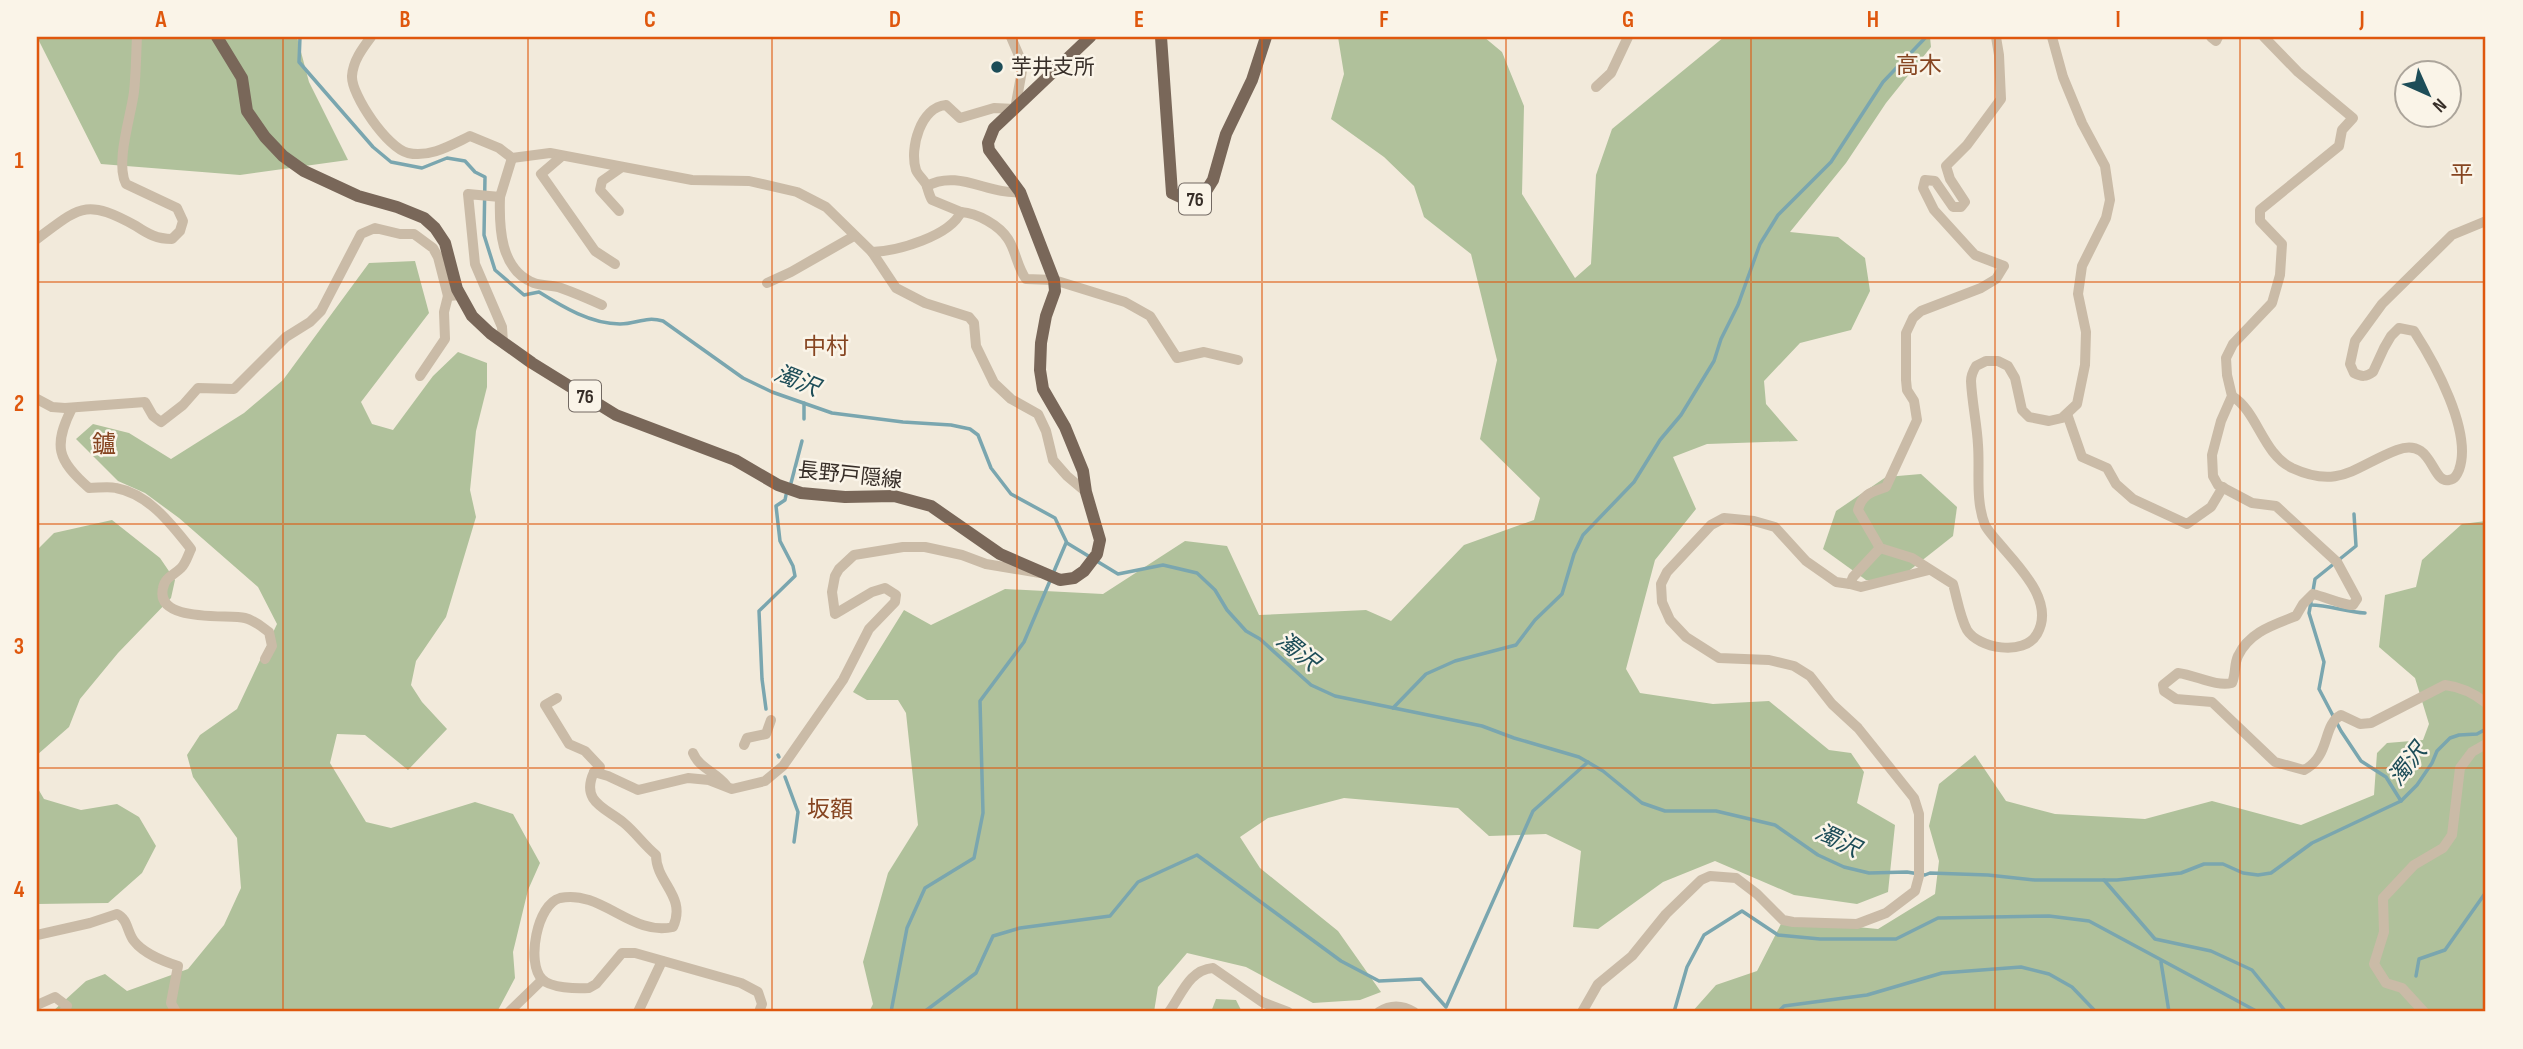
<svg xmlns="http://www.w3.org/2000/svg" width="2523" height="1049" font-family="'Sofia Sans Condensed','Noto Sans JP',sans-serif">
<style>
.green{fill:#b0c19b}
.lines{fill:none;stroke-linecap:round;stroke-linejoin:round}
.stream{stroke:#7aa6af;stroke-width:3.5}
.minor{stroke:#cabba7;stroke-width:10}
.major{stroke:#796759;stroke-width:12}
.grid{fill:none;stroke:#df570d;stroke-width:2;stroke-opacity:0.55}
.poi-dot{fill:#1d4d58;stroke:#faf4e8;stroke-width:2.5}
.labels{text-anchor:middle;stroke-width:5;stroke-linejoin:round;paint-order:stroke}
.shield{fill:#faf4e8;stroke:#726962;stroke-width:2}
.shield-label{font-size:19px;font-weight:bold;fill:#372e28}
.poi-label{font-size:21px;fill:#372e28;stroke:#faf4e8;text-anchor:start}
.street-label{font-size:21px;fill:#372e28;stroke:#faf4e8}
.neighbourhood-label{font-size:23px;fill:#864521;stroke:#faf4e8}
.water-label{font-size:23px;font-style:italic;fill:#1d4d58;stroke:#faf4e8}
.quarter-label{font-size:24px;fill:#864521;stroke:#faf4e8}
.neatline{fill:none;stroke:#df570d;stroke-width:2.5}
.grid-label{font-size:23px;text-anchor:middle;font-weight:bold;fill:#df570d}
</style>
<rect width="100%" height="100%" fill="#f2eadb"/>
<g class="green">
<polygon points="37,37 297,37 309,82 348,160 240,175 101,164"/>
<polygon points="1338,37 1484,37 1502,52 1524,106 1522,194 1575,278 1591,264 1596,175 1612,129 1724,37 1930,37 1931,47 1886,103 1846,163 1790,232 1838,237 1865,258 1870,291 1851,330 1800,343 1764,381 1766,404 1798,441 1707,444 1673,457 1696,509 1655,560 1626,669 1640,693 1713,704 1769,701 1829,750 1851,753 1864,772 1857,803 1895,825 1888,892 1857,904 1794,895 1715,861 1663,882 1598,929 1573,927 1581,851 1546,834 1489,836 1458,808 1344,798 1268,818 1240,837 1260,868 1338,931 1381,992 1360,1000 1313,1003 1246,967 1187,953 1158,987 1154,1012 869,1012 873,1004 863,962 888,873 918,825 906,713 898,700 867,700 853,692 904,610 931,625 1005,589 1103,594 1185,541 1227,546 1259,615 1366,610 1391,621 1464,545 1534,520 1540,498 1480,439 1497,360 1471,254 1424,217 1414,186 1384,157 1331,119 1344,74"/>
<polygon points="415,261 429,313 361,402 372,424 393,430 433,376 458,352 487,363 487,387 476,431 470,490 476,517 446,617 416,661 411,685 422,702 447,729 408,770 365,735 337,734 330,763 366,822 391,828 475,802 513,814 540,863 528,890 513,952 515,978 497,1012 52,1012 86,981 105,974 127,991 188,969 224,925 241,888 237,838 193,777 187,755 200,735 237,709 277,624 258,587 179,518 145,493 118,481 76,439 93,424 129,433 171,459 244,413 283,380 369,263"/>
<polygon points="1921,474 1957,507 1953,536 1896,581 1866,580 1823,549 1836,511 1886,477"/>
<polygon points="112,520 160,558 175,580 171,598 118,653 80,699 69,727 37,755 37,550 54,533"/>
<polygon points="2486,521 2486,1012 1692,1012 1716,985 1757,971 1783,920 1878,929 1935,894 1939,861 1929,826 1939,784 1975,755 2006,801 2055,814 2145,819 2212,801 2301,825 2374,795 2377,753 2387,743 2423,740 2429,724 2415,678 2379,647 2385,595 2416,587 2422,560 2462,524"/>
<polygon points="37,787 44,799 81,810 117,804 139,817 156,846 142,873 108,903 37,904"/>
<polygon points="1216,999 1236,1000 1242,1012 1211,1012"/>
</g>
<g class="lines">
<g class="stream">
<path d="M300,37L299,62L373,147L391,162L422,168L447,158L465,161L475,172L485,177L484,235L495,270L524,295L539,292C563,307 591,324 620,324C637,324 645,316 663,321L743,378L772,392L832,413L903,422L951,425L970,429L978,435L991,468L1011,494L1055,518L1067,543L1118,574L1163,565L1197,573L1215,590L1227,610L1246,631L1260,639L1311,685L1335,696L1482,726L1514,738L1579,757L1603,771L1642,803L1665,811H1716L1775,825L1818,855L1844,867L1869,873L1907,872L1925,875L1930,873L1988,875L2035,880H2117L2181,873L2204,864H2223L2243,873L2258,875L2271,873L2312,843L2401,801L2417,785L2432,763L2437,751L2450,738L2459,735L2477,734L2486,729"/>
<polyline points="804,419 804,403"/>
<polyline points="791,483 802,441"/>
<polyline points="2313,591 2315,579 2356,546 2354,514"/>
<polyline points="2311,602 2309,613 2324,662 2319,689 2341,731 2361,761 2386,777 2401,801"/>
<path d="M2311,605C2329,605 2346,612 2365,613"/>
<polyline points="1393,708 1426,674 1455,661 1516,645 1535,620 1562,594 1574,554 1583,535 1634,482 1660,440 1681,415 1714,361 1721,339 1738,305 1760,244 1778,215 1831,162 1883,82 1926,37"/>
<polyline points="766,709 762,679 759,611 795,576 793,566 780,541 776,506 785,500 786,495"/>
<polyline points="778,755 779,757"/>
<polyline points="785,777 798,812 794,842"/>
<polyline points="2104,880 2155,939 2211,951 2252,970 2286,1012"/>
<polyline points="2161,962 2169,1012"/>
<polyline points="2416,976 2419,959 2445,950 2486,892"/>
<polyline points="891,1012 907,928 925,888 974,858 983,813 980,701 1024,642 1066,543"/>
<polyline points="924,1012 976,973 993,936 1020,928 1110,916 1138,882 1197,855 1341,961 1379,981 1421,979 1446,1007 1533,811 1588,762"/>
<polyline points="1674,1012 1687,967 1704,935 1742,911 1778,935 1820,939 1896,939 1938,918 2049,916 2089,921 2258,1012"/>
<polyline points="1778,1012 1784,1006 1867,995 1942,973 2021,967 2049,974 2072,987 2096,1012"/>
</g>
<g class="minor">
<path d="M371,37C362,49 353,61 352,76C351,95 388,149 408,153C430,158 451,145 470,136L499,148L512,158L550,153L692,180L749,181L797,192L826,207L872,252L896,288L925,303L969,317L974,323L976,346L994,383L1011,399L1038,414L1046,431L1053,460L1067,476L1086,492"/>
<path d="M1996,37L1999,55L2001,99L1967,145L1946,166L1950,179L1965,202L1961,207H1953L1935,181L1925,180L1923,188L1934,210L1975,255L2004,266L1996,279L1981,288L1921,311L1913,318L1906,333V380L1907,390L1914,401L1917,420L1886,487C1872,492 1862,494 1858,510L1880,548L1912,558L1953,584C1957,598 1960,617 1967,630C1978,648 2024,657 2037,634C2056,601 2017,565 1998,542C1994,537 1988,531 1985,525C1975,500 1980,471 1978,445C1977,424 1972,403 1971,381C1971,376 1973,371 1976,366L1986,361H1998L2008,366L2015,378L2022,410L2029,417L2049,421L2062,418L2077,404L2085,365L2086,332L2078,294L2082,266L2106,218L2110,200L2105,166L2082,123L2063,77L2052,37"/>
<polyline points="2211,37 2216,41 2218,37"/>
<path d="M2264,37L2298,72L2353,118L2342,130L2339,146L2260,210V221L2282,244L2280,275L2272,303L2233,344L2226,358L2227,375L2232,396L2221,421L2212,455L2213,476L2218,485L2252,503L2276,506L2337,562L2357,599L2353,605C2342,605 2326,597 2313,594L2303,604L2296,616C2273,625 2249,632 2238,656C2234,664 2236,674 2232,683C2215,687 2196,675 2178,673L2163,685L2164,691L2176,699L2212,702L2275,762L2304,770C2331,756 2322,725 2341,715L2360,724L2371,723L2445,685C2461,687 2474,693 2486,703"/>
<polyline points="1596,87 1611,73 1628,37"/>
<polyline points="562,156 541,174 595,251 615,264"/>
<path d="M927,186C958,169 989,195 1020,192"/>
<path d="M500,197C499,227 500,270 534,283C543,286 553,285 561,288C575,293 589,299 602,305"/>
<polyline points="619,211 600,190 602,181 622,167"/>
<path d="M961,212C977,213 999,225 1008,239C1016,251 1017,267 1026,279L1054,280L1125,302L1150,316L1177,358L1204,352L1238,360"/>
<path d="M37,239C80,207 85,198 136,226C148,234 157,239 172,239L180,231L183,221L177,208L126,184C115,163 131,116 134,92C136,74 136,55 137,37"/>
<path d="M872,252C898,251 950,236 961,212L932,200C929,195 928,189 926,184C923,179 918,175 916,170C909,148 921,107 946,105L960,118L994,108L1015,109L1023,65L1011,37"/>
<polyline points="767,283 791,272 854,236"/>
<polyline points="503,343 502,327 475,264 468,194 500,197 512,158"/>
<polyline points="420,376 445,339 444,312 448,296"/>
<path d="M2232,396C2258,412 2262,453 2292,468C2340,490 2355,466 2397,450C2433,436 2431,484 2449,480C2455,479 2457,475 2459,470C2473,432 2434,362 2414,331L2399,328L2391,336L2384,348L2373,372C2366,377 2362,377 2354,373L2350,364L2355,341L2382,304L2452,235L2486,221"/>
<polyline points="37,399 52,407 65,408 145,402 153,416 161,422 183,405 198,388 234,389 286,337 310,322 321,311 361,234 375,228 400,234 414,234 433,248 438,257 448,296 460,295"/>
<path d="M72,408C53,446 57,460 89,488C98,488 108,486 116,488C149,494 172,525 191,549C188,555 186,563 181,568C174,575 165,577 163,588C155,623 227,614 245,618C254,620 262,627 269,632L272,646L265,659"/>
<polyline points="2067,414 2082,457 2107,468 2116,484 2133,499 2187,524 2211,507 2223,487"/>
<polyline points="1850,584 1861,587 1929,570"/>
<polyline points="557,698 545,705 569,744 585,751 600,767 594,772"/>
<polyline points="744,745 747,738 766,734 771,720"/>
<path d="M693,753C699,768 716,772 726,785"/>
<path d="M37,935L90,923L117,914C128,919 127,932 134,941C144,954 163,961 178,966L171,1003L176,1012"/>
<polyline points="37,1005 55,997 67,1006 64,1012"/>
<polyline points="509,1012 542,980"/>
<polyline points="638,1012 662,961"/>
<path d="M759,1012L762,1004L758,992L741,983L635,953H622L596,984L589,988C577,989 550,988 542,979C526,963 537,904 560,898C601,889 632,937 673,927C687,896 656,883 656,855C644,845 635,832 624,823C606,808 580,802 594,772L608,776L638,790L688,778L709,780L732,789L765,781L783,766L843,680L869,629L895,602L896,595L885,588L872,592L835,614L832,592L835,576L839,569L854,555L903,547H925L962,555L986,564L1040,573"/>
<path d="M1169,1012C1182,994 1189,970 1213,968L1262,1002L1288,1012"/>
<path d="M1379,1012C1390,1005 1402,1005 1414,1012"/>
<polyline points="1582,1012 1598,984 1632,956 1666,914 1701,880 1710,876 1736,878 1757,894 1783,920 1793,922 1857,924 1886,913 1915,891 1919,876 1919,814 1914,798 1858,728 1832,704 1810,676 1794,666 1769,660 1719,658 1686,637 1670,620 1662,602 1661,584 1667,572 1711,525 1724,518 1754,521 1775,527 1806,561 1836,582 1850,584 1853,577 1880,548"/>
<polyline points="2424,1012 2402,988 2386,983 2374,964 2384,932 2383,898 2414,865 2443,848 2452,835 2460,768 2472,752 2486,744"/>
</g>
<g class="major">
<polyline points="217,37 242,78 247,111 265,137 283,156 304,171 358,196 397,207 424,218 435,228 445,243 457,289 472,316 490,333 532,363 616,415 735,460 778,485 801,493 845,497 894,496 931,506 1000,554 1060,580 1074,578 1084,571 1097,554 1100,540 1086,492 1083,471 1065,427 1043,389 1040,370 1041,343 1046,316 1055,291 1054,280 1020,192 989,150 988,143 994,128 1090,37"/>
<polyline points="1161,37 1172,193 1187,200 1201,199 1213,180 1226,134 1252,80 1266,37"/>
</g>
</g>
<path class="grid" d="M283,37V1012M528,37V1012M772,37V1012M1017,37V1012M1262,37V1012M1506,37V1012M1751,37V1012M1995,37V1012M2240,37V1012M37,282H2486M37,524H2486M37,768H2486"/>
<circle class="poi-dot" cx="997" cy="67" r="7"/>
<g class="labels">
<g class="shield">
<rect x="1179" y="183.5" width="32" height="31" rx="5"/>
<rect x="569" y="380.5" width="32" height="31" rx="5"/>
</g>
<g class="shield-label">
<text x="1195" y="206">76</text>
<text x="585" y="403">76</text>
</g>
<g class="poi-label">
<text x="1011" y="74">芋井支所</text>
</g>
<g class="street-label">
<text transform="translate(850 475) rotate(6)" y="7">長野戸隠線</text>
</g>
<g class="neighbourhood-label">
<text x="1919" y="73">高木</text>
<text x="2462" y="182">平</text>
<text x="826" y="354">中村</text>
<text x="830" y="817">坂額</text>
</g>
<g class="water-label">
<text transform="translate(797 380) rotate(22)" y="8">濁沢</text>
<text transform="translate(1298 651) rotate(39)" y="8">濁沢</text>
<text transform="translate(2407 764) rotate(-52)" y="8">濁沢</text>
<text transform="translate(1838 840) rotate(26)" y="8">濁沢</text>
</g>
<g class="quarter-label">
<text x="104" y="452">鑪</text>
</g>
</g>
<rect width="2523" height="1049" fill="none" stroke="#faf4e8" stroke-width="77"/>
<g transform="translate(2428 94) rotate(135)"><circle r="33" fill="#faf4e8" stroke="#aca59b" stroke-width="2"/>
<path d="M0-5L12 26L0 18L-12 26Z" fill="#1d4d58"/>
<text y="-10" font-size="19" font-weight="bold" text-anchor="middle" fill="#372e28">N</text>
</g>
<rect x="38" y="38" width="2446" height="972" class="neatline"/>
<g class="grid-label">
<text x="161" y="27">A</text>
<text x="405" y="27">B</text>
<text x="650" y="27">C</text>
<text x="895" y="27">D</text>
<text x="1139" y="27">E</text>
<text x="1384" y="27">F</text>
<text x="1628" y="27">G</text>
<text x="1873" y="27">H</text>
<text x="2118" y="27">I</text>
<text x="2362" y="27">J</text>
<text x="19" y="168">1</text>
<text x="19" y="411">2</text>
<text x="19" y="654">3</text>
<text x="19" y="897">4</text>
</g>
</svg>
